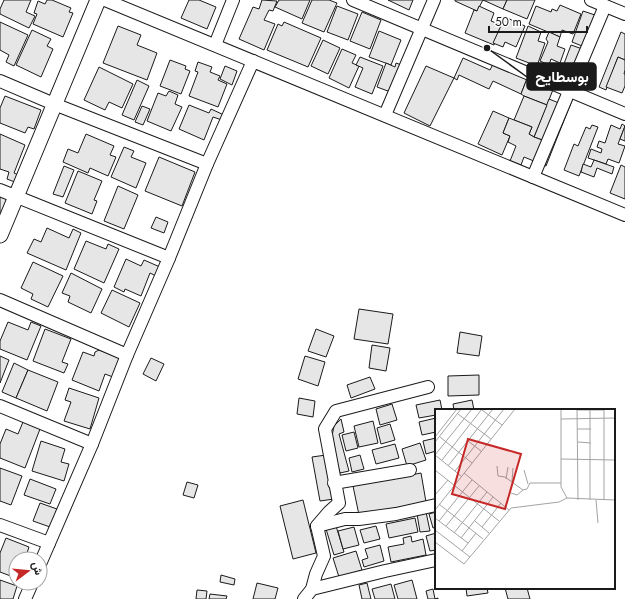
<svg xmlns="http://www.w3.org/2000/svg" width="625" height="599" font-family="Jost,Vazirmatn,sans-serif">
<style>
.building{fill:#e6e6e6;stroke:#1a1a1a}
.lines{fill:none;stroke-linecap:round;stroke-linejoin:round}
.minor-casing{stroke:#1a1a1a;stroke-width:14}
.tertiary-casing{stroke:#1a1a1a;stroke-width:17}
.minor{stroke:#fff;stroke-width:12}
.tertiary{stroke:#fff;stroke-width:15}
.inset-road{fill:none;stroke:#a3a3a3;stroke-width:1}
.view{fill:#c62828;fill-opacity:0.15;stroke:#c62828;stroke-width:2}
.inset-edge{fill:none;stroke:#1a1a1a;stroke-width:2}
.leader{fill:none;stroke:#1a1a1a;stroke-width:1.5}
.callout-dot{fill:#1a1a1a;stroke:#fff;stroke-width:1.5}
.callout{fill:#1a1a1a;stroke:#1a1a1a;stroke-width:1.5}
.callout-label{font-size:15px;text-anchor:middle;font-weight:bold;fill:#fff}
</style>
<rect width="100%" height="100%" fill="#fff"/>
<g class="building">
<polygon points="4,0 31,0 26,12 35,16 29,28 0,14 0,9"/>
<polygon points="47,0 52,0 71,8 69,12 73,13 63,37 33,24 37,14 34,13 38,1 45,4"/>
<polygon points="189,0 199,0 216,7 207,29 181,18"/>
<polygon points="262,0 277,1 273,11 269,10 264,20 275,24 264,50 239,39 253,7 259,9"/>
<polygon points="279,0 310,0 302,19 275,7"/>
<polygon points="312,0 329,0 337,3 324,32 302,23"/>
<polygon points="388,0 413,0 409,10"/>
<polygon points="455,0 483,0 477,11 455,1"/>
<polygon points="483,0 507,0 503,9"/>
<polygon points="507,0 535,0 527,19 503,9"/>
<polygon points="560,5 581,14 573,34 562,30 560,37 529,24 536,6 551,12 552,9 557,11"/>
<polygon points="337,6 358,14 348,40 327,32"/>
<polygon points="479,6 494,13 491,21 501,25 494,45 465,33 474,10 477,11"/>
<polygon points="583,11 604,18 592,50 572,42"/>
<polygon points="362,12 381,20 370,49 350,41"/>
<polygon points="505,17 525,26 516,47 505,42 503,47 493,43"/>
<polygon points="0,22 28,35 14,66 6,62 9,55 0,50"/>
<polygon points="284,22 321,38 308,67 267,50 278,24 282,26"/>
<polygon points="118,26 141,35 137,45 157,53 147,80 103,63"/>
<polygon points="528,26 541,32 538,41 545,43 537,66 516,58"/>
<polygon points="32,30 51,39 47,46 53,49 41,77 16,65"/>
<polygon points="379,31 401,40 391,65 369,57"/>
<polygon points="549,32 560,37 557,46 565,49 560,63 551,59 549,65 540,61 548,42 546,39"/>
<polygon points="621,32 625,34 625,60 618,57 606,90 599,87"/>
<polygon points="323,40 340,48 328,74 311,66"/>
<polygon points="571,45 591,52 578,85 559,77"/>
<polygon points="342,49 356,55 352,63 359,66 349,88 329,78"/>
<polygon points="360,57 383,66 372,94 355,87 363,68 356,65"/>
<polygon points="618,57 625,60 625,70 624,74 625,74 625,86 622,93 606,87"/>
<polygon points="463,58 490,70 494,62 528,76 521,94 493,81 489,89 459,75 457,80 454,78"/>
<polygon points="170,60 186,66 185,69 190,71 181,94 160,86"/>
<polygon points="198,62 212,67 210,72 220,76 218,80 227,84 218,107 189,96 198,72 195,71"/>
<polygon points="386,63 395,67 396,63 407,67 396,94 377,87"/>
<polygon points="225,66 237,71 232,85 220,79"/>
<polygon points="426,66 454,78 430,126 404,113"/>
<polygon points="99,67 133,84 122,108 109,102 105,110 84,100"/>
<polygon points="528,76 554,87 547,105 524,96 521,94"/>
<polygon points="137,80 149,86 134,120 122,115"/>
<polygon points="169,91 178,95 175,104 182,107 171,131 147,121 158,93 166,96"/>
<polygon points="562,94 573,98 557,138 548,134 545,141 534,137 549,99 559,103"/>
<polygon points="5,96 41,110 34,129 28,127 25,133 0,123 0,108"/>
<polygon points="524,96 547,105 534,137 529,134 532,127 514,120"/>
<polygon points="189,105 209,113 211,109 224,115 222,120 213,117 204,140 179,129"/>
<polygon points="142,106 150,109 143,125 135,122"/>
<polygon points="493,111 509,118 503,133 510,136 502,155 478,144"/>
<polygon points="509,118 532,127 529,134 534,137 545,141 548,134 557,138 546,166 524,157 521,165 510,161 516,146 508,142 510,136 503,133"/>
<polygon points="622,124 625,126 618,144 625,146 619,163 608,159 606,164 588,158 591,149 601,153 602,149 597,147 599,141 605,143 611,125 620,129"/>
<polygon points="592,125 598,127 579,176 564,170 574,144 578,146 586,127 590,129"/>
<polygon points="625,126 625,141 620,139"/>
<polygon points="0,134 25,145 14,173 23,177 20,184 7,179 9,172 0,169"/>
<polygon points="86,134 114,146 110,155 116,157 108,176 90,168 88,173 63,162 68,149 78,153"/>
<polygon points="124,147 134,151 131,157 146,163 136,188 111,177"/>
<polygon points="159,157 195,172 182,206 145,191"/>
<polygon points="594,160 614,167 612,174 597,168 594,177 581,172 583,164 591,167"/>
<polygon points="621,165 625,167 625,199 610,193"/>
<polygon points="64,166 74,170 63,197 53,194"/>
<polygon points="78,171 102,181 94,200 97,201 92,214 65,203"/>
<polygon points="118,186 138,195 124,229 104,221"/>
<polygon points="0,197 11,201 0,230"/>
<polygon points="156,217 168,222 164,233 151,228"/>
<polygon points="47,228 69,238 73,229 81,233 66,270 27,253 34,239 41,242"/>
<polygon points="86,241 106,249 108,244 119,249 104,283 74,269"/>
<polygon points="126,259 141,266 144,260 160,267 156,276 150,273 141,296 125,289 124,292 114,287"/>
<polygon points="33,262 63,276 48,307 31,299 33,294 21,288"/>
<polygon points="71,273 102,289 91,313 68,302 70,296 62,293"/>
<polygon points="112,290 140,303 129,327 101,313"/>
<polygon points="359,309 393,314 388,344 354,339"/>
<polygon points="8,322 28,330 31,322 41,326 27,360 0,349 0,341"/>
<polygon points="45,329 71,339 62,362 68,364 64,373 33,361"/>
<polygon points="316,329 334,336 326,357 308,351"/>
<polygon points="460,332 482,336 479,356 457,353"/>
<polygon points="372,345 390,348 386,371 369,368"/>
<polygon points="99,350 120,358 113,377 105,374 99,391 72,380 83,352 94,356 95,352"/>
<polygon points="0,356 9,360 0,383"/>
<polygon points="305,356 325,362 318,386 298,379"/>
<polygon points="151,358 164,364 156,381 143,374"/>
<polygon points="14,363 28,370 16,398 2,392"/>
<polygon points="28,370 58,382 47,411 16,398"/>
<polygon points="479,375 479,395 448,396 448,376"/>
<polygon points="370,377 375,389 351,398 347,385"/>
<polygon points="69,388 99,398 90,429 64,421 71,402 65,400"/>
<polygon points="299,398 315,401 313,417 297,414"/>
<polygon points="440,400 442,410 436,410 436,415 419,418 416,405"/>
<polygon points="472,400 474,410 454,410 453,404"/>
<polygon points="392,404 397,420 380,425 376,409"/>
<polygon points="436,418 436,432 422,435 419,422"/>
<polygon points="341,419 344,432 339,434 349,471 340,473 331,441 334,426"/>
<polygon points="373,421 378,443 359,447 354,426"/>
<polygon points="23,422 40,429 25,468 0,458 0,444 6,429 18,434"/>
<polygon points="390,424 395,440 381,444 377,428"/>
<polygon points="354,432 358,448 346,451 342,435"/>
<polygon points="436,438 436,451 426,454 423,441"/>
<polygon points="41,441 65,449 61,462 69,464 64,481 32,471"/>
<polygon points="420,443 426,460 407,466 402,449"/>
<polygon points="395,444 399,458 376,464 372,450"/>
<polygon points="326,455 334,499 320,501 312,457"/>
<polygon points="360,455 364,469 352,472 349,458"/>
<polygon points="0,468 22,476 11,505 0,501"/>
<polygon points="421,473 426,502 359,515 353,486"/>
<polygon points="30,479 56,489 50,504 24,495"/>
<polygon points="187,482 198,485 194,498 183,495"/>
<polygon points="303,500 316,553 293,559 280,506"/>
<polygon points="40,503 57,509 50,527 33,521"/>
<polygon points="426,512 430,531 420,532 417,514"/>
<polygon points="436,512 436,527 433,528 429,514"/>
<polygon points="415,518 418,532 389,538 386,524"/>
<polygon points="336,526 344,552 334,555 326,529"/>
<polygon points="376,526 380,539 364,543 360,530"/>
<polygon points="354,527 359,545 343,549 338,531"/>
<polygon points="436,533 436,550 430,551 426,536"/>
<polygon points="411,536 412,542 423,539 426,555 391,562 388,547 404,544 403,538"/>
<polygon points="6,538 29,547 25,559 16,559 16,578 0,572 0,553"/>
<polygon points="380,545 384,561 364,567 362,560 368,558 365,549"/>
<polygon points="356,551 362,570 339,577 333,558"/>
<polygon points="221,575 235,579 234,585 220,582"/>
<polygon points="0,580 17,586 13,599 0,599"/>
<polygon points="412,580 417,599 398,599 394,585"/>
<polygon points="257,583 278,588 275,599 253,599"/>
<polygon points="367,583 371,599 362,599 359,585"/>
<polygon points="391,584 395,599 375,599 372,589"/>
<polygon points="466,588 487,588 488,593 467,596"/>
<polygon points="505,588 527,588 530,599 508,599"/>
<polygon points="433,589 435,599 438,598 438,599 428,599 426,591"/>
<polygon points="197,590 207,591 206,599 196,599"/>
<polygon points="210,594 227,596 226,599 209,599"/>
</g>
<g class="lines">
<g class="minor-casing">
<g id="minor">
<polyline points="105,0 625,215"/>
<polyline points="353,0 625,114"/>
<polyline points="591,0 625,14"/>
<polyline points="215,45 233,0"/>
<polyline points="0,81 54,104 207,164"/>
<polyline points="385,115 434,0"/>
<polyline points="533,177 605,6"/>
<polyline points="0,190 169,258"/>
<polyline points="0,300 127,355"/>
<polyline points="0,406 92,444"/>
<polyline points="334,483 410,470"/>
<polyline points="0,525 49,543"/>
<polyline points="317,526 345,519 359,519 396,514 436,505"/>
<polyline points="40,564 92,444 127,355 169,258 207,164 253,61"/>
<polyline points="312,589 385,571 436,560"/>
<polyline points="25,599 32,583"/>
<polyline points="304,599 312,589 316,574 324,556 317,526 329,512 339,503 325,429 336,411 428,387"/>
</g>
</g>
<g class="tertiary-casing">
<polyline id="tertiary" points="0,235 98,0"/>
</g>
<use href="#minor" class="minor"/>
<use href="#tertiary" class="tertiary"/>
</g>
<g transform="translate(435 409)">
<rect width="180" height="180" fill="#fff"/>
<path class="inset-road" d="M126,0V78L132,89M142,0L143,91M169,0V91M47,1L67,16M142,1H169M23,5L56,30M126,10L180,9M142,20H156M0,28L22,0M5,28L37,54M33,32L46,42M0,33L26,0M143,33L156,34M0,46L37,0M0,46L26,67M126,50L180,51M7,51L47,0M13,57L58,0M62,57L63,67L70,68L88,81L92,80L95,74H126M0,61L64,112M89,61L93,75M20,62L69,0M29,64L74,101M71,70L73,58M77,72L78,59M76,84L82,86L88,81M0,86L13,71M155,91V0M161,91L163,114M4,95L48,130M0,101L80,0M0,109L33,134M4,112L37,71M40,112L54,124M11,117L44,77M47,118L66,94M0,121L35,148M19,124L52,83M26,129L58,88M0,133L29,155L76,99L124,93L132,89L180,91M27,142L41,124"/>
<path class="view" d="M33,30L86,45L70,100L17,85Z"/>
<rect width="180" height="180" class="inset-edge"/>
</g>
<path class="leader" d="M487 48L527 77"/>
<circle class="callout-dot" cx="487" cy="48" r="4"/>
<rect class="callout" x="527" y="63" width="69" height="27" rx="4"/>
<g class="callout-label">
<text x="562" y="82">بوسطايح</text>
</g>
<g transform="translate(28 571) rotate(74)"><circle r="19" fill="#ffffff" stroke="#a3a3a3"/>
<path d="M0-3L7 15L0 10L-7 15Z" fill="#c62828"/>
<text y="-6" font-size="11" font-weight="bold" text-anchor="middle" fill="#1a1a1a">ش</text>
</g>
<path d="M489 26v6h98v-6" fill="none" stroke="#1a1a1a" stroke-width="2"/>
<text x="495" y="26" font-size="12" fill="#1a1a1a" stroke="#ffffff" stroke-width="3" paint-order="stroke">50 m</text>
</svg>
